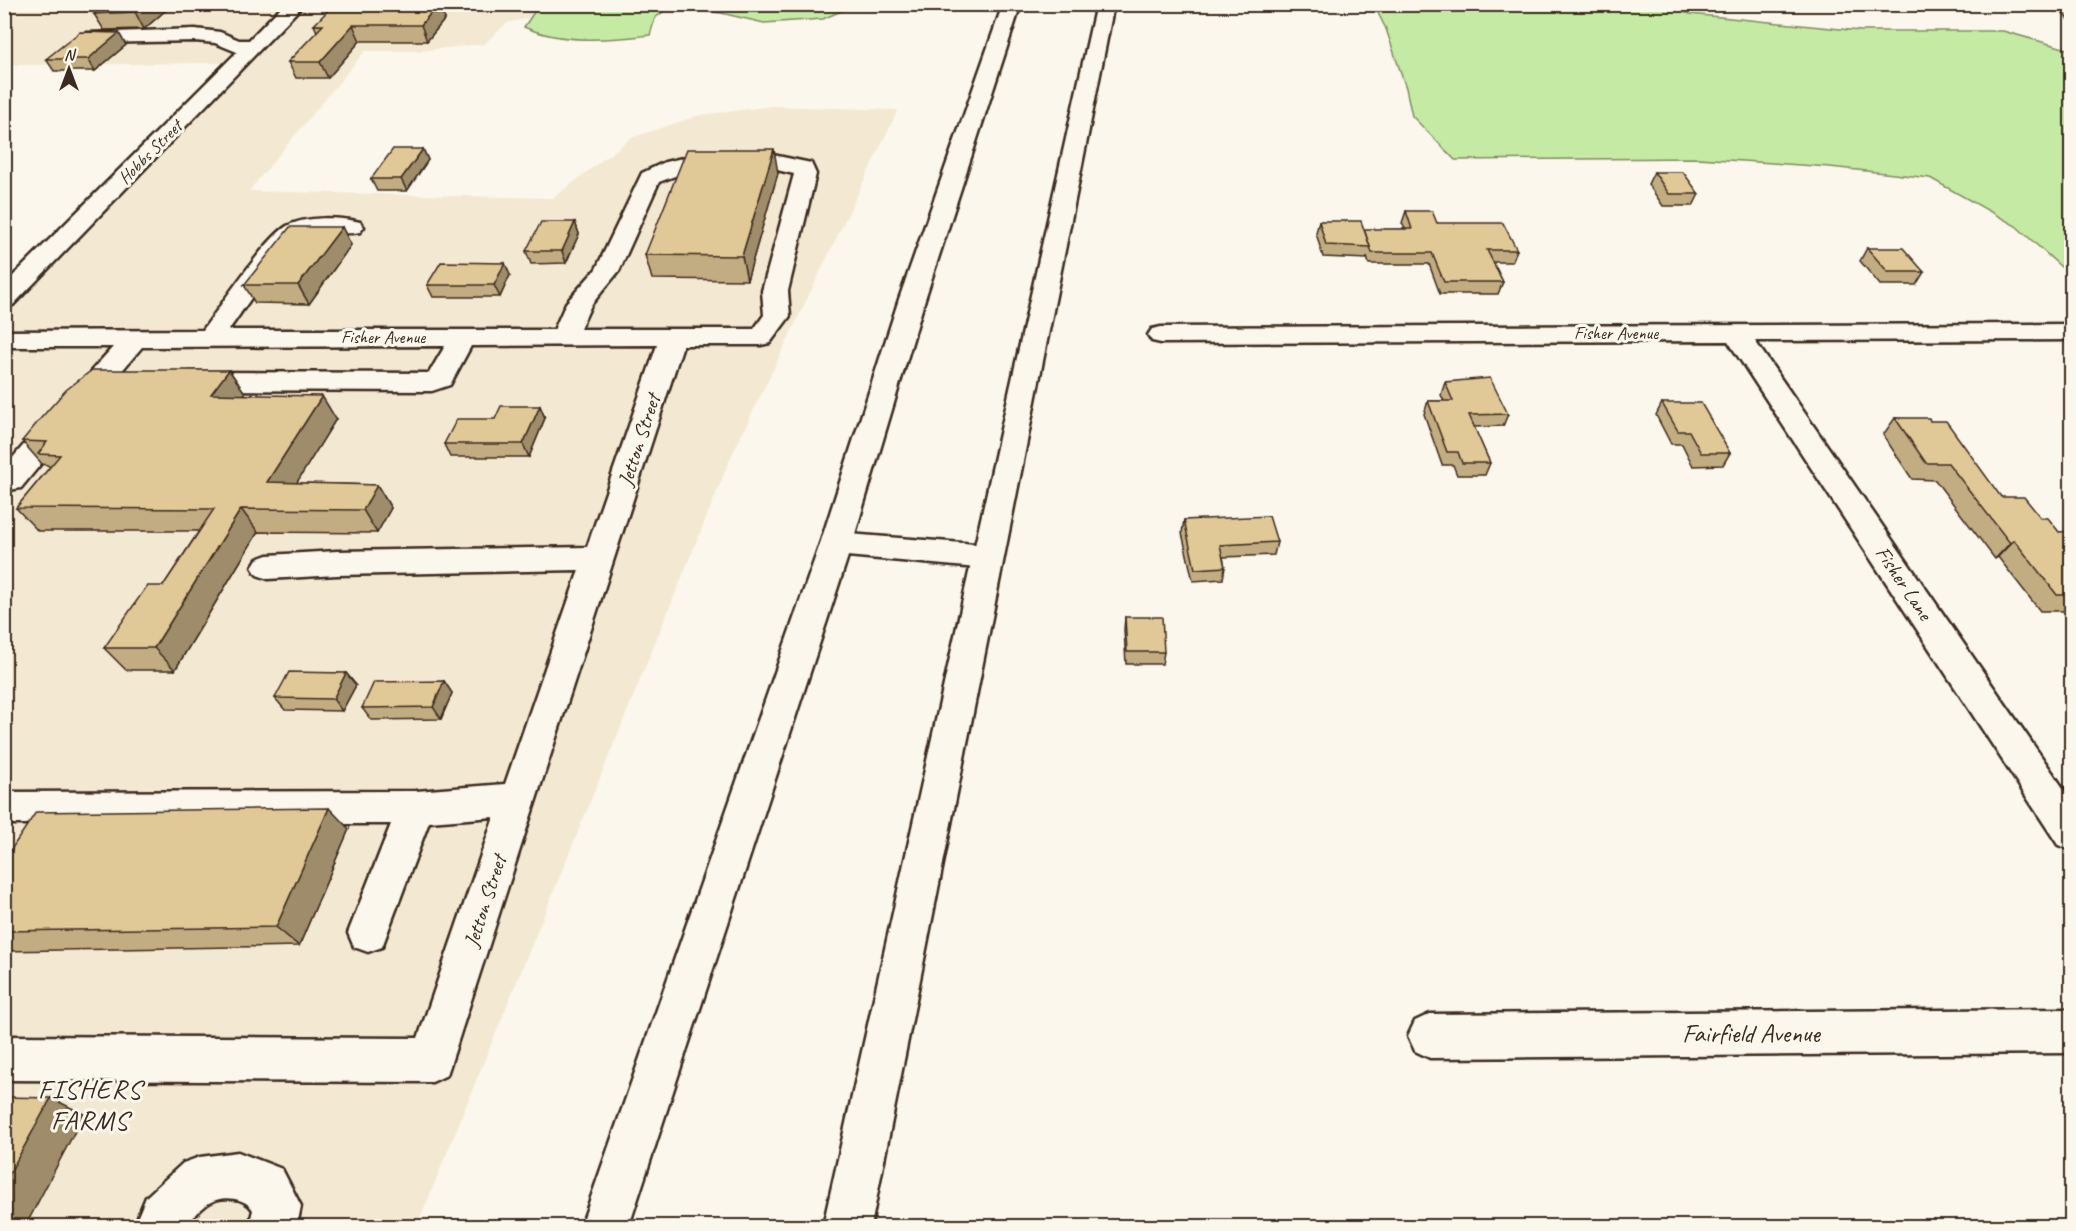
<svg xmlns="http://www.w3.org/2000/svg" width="2076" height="1231" font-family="Caveat,sans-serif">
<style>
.built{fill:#f3e9d2}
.green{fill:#c5eaa4;stroke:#808a61;stroke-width:1.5}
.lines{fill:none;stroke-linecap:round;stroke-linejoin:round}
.minor-casing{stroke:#3b2a1e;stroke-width:5}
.highway-casing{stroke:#3b2a1e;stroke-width:5}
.minor{fill:#fbf7ec;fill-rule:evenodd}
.highway{fill:#fbf7ec;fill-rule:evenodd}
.wall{fill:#c2ac82;stroke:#3b2a1e;stroke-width:1.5}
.shaded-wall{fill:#9e8c6a;stroke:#3b2a1e;stroke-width:1.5}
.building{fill:#e1c897;stroke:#3b2a1e;stroke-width:1.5}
.labels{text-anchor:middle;stroke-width:6;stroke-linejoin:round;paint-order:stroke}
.far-street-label{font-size:18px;fill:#3b2a1e;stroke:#fbf7ec}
.street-label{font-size:21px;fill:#3b2a1e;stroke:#fbf7ec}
.near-street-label{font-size:26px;fill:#3b2a1e;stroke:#fbf7ec}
.near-neighbourhood-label{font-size:27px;letter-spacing:1.5px;fill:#3b2a1e;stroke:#fbf7ec}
</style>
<rect width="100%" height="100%" fill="#fbf7ec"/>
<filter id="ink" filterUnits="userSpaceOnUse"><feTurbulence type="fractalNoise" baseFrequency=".0167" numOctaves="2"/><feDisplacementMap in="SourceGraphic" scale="12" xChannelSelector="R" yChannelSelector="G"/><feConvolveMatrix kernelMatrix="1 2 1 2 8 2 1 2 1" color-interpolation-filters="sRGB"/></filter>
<g filter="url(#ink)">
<g class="built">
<polygon points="4,5 287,5 229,63 5,65"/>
<polygon points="303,5 539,5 530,18 507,23 484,44 418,51 365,51 249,191 553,198 631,138 700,115 772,106 898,110 731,457 417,1226 5,1226 5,1081 424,1083 452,1060 682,344 771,345 775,329 5,331 4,316"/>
<polygon points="658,344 420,1037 5,1036 4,348"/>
</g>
<g class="green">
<path d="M539,5V4L855,5L823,19L764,23L721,13L670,7L655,18L650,35C609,40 562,44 524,27Z"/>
<polygon points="1377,5 1663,5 1690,14 1860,31 2003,31 2071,50 2071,276 2016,226 1930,178 1830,167 1698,158 1455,160 1412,116 1406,88 1386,29 1375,7"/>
</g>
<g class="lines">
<g class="minor-casing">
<g id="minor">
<polygon points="284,4 304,4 13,305 4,307 4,285 237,52 215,43 195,41 94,43 87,41 85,37 87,33 195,29 220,32 239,40 249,40"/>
<path d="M773,155L811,163L816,174L788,291L790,316L770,343L761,345H683L447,1075L432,1082L4,1080V1036L418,1038L494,817L429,822L382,947L368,952L354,947L348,933L391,824H4V792L416,791L505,784L579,570L337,575L268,579L257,575L252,567L257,559L268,555L337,551L587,547L657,345L471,346L450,385L432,391L190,390L180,387L176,381L180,375L190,372L429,373L445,346L142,347L120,373L143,375L147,381L143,387L102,391L92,388L88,382L93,369L113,347H4V331L203,330C220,307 265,239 287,226C306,216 340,217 360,222L364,227L360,232C343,236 321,228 305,236C285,246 243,310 229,330H554L566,303L596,269L642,173L665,162L691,156ZM773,169L794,174L762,291L764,315L754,329H580L591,305L619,271L659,182L691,170Z"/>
<polygon points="2072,324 2072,340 1755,341 2072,801 2072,850 2058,845 1728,341 1161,343 1152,341 1148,335 1152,329 1161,327"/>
<polygon points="61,411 71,413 75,420 71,427 21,488 4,491 4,468 51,413"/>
<polygon points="836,533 988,545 999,549 1004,557 999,565 988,569 836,555 825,552 820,544 825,536"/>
<polygon points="2072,1009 2072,1053 1430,1058 1415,1051 1408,1036 1415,1021 1430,1014"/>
<path d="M238,1152L282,1169L301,1206L297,1226H249L253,1210C245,1197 222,1195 209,1203C200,1209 192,1219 184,1226H134L146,1197L183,1163L200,1157Z"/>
</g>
</g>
<g class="highway-casing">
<g id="highway">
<polygon points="1003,4 1021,4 925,299 852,544 629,1226 581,1226 820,544 899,299"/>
<polygon points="1096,4 1114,4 871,1226 823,1226"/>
</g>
</g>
<use href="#minor" class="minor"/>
<use href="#highway" class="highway"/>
</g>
<g class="wall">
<polygon points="173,4 144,29 104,30 94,14"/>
<polygon points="2053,4 2072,4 2072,21 2070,21"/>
<polygon points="445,19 427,41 360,41 328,78 296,78 288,62 317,32 314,25"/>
<polygon points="126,45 95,71 54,71 46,59"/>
<polygon points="423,149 428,160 407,191 377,191 371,179"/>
<polygon points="1654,172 1699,194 1693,206 1663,206 1648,184"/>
<polygon points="778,173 747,280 652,279 645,255"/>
<polygon points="1406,211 1437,223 1517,250 1512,262 1493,262 1503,282 1498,294 1440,294 1429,264 1369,264 1367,257 1367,259 1323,257 1316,233 1319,221 1364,230 1405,229 1402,223"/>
<polygon points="575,222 579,234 566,263 531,264 526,251"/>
<polygon points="342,227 351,245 309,304 255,303 244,285"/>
<polygon points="1867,248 1924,272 1916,285 1880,285 1860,261"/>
<polygon points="510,275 500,297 433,297 427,285"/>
<polygon points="229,370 245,393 244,395 336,419 296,483 377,485 391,508 377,533 258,532 175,670 126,670 104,648 163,586 199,531 38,531 16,508 50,467 47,465 42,464 22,441"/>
<polygon points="1445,382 1508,414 1503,426 1474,427 1490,463 1485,475 1457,475 1453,465 1442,465 1424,414 1428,401 1444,401 1441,395"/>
<polygon points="1662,403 1730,453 1723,465 1693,466 1682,444 1671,444 1656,415"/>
<polygon points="540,406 545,418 529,457 450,457 444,444 495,419"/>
<polygon points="1895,418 1930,421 2001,497 2041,518 2059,532 2072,532 2072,611 2040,611 1998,557 1995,559 1935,480 1912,479 1883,435"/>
<polygon points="1184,520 1277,542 1274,555 1223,557 1225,567 1223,579 1193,581 1182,533"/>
<polygon points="1125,617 1164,652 1162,664 1126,664 1124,630"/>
<polygon points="346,673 356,685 342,711 285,710 275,698"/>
<polygon points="444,681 452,693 441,719 371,720 362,708"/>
<polygon points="349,829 299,946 4,951 4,860"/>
</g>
<g class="shaded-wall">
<polygon points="144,4 173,4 144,29 135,12"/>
<polygon points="438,4 439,4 445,19 427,41 421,25"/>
<polygon points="353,25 360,41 328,78 320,62"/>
<polygon points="119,33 126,45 95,71 88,59"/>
<polygon points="423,149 428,160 407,191 401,179"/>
<polygon points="774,149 778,173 747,280 742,256"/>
<polygon points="575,222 579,234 566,263 562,251"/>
<polygon points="342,227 351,245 309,304 298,285"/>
<polygon points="4,233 10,241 4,246"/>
<polygon points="505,263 510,275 500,297 494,285"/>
<polygon points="229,370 245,393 227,417 211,394"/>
<polygon points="322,396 336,419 283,505 267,482"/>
<polygon points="540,406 545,418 529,457 523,444"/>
<polygon points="377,485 391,508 377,533 363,510"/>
<polygon points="241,509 258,532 175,670 154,648"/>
<polygon points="2014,540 1998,557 1995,559 2010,543"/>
<polygon points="346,673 356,685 342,711 333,699"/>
<polygon points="444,681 452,693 441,719 433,707"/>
<polygon points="329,808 349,829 299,946 276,927"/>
<polygon points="51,1098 84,1114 25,1227 4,1227 4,1183"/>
</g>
<g class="building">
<polygon points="105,4 144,4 135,12 94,14"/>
<polygon points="334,4 438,4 421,25 353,25 320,62 288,62 323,25 314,25"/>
<polygon points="80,32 119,33 88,59 46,59"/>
<polygon points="393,149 423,149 401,179 371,179"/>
<polygon points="687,149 774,149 742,256 645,255"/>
<polygon points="1654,172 1683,172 1699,194 1669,194"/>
<polygon points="1406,211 1432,211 1437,223 1503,223 1517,250 1487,250 1503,282 1444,282 1432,253 1372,253 1364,229 1412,229"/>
<polygon points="1319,221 1361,221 1370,247 1326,245"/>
<polygon points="541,222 575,222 562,251 526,251"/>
<polygon points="290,227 342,227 298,285 244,285"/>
<polygon points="1867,248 1903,248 1924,272 1888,272"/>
<polygon points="441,262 505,263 494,285 427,285"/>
<polygon points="92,370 229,370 211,394 322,396 267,482 377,485 363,510 241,509 154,648 104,648 147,586 163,586 214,509 16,508 60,455 38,454 47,442 22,441 41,418 66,390"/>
<polygon points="1490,378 1508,414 1469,415 1490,463 1462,463 1458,452 1447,452 1428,401 1453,401 1445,382"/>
<polygon points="1662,403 1701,403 1730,453 1701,453 1689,431 1678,431"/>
<polygon points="501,406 540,406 523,444 444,444 457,419 495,419"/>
<polygon points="1895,418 1929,418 1930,421 1946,421 2001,497 2024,497 2041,518 2048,518 2059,532 2071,531 2072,595 2057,595 2014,540 2010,543 1948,463 1926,463"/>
<polygon points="1269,516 1277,542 1220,545 1225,567 1195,569 1184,520"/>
<polygon points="1125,617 1162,617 1164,652 1127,652"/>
<polygon points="289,672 346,673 333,699 275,698"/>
<polygon points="444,681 433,707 362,708 374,682"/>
<polygon points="329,808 276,927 4,931 4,860 36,812"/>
<polygon points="4,1097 51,1098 4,1183"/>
</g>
</g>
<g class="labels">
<g class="far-street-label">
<text transform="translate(150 152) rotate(-45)" y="6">Hobbs Street</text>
<text x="1616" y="339">Fisher Avenue</text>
<text x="383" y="343">Fisher Avenue</text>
</g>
<g class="street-label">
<text transform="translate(639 440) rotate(-72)" y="7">Jetton Street</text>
<text transform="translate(1904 583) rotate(56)" y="7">Fisher Lane</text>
<text transform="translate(485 901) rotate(-72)" y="7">Jetton Street</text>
</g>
<g class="near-street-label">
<text x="1751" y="1042">Fairfield Avenue</text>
</g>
<g class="near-neighbourhood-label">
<text x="90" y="1098">FISHERS<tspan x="90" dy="31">FARMS</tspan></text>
</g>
</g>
<rect width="2076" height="1231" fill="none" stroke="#fbf7ec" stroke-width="24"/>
<rect x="12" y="12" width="2052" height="1207" fill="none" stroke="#3b2a1e" stroke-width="2" filter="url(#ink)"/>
<g transform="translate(69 69)" stroke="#fbf7ec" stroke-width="4.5" paint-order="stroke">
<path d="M0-4.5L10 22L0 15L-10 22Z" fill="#3b2a1e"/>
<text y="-9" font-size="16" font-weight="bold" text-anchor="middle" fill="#3b2a1e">N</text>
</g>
</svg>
